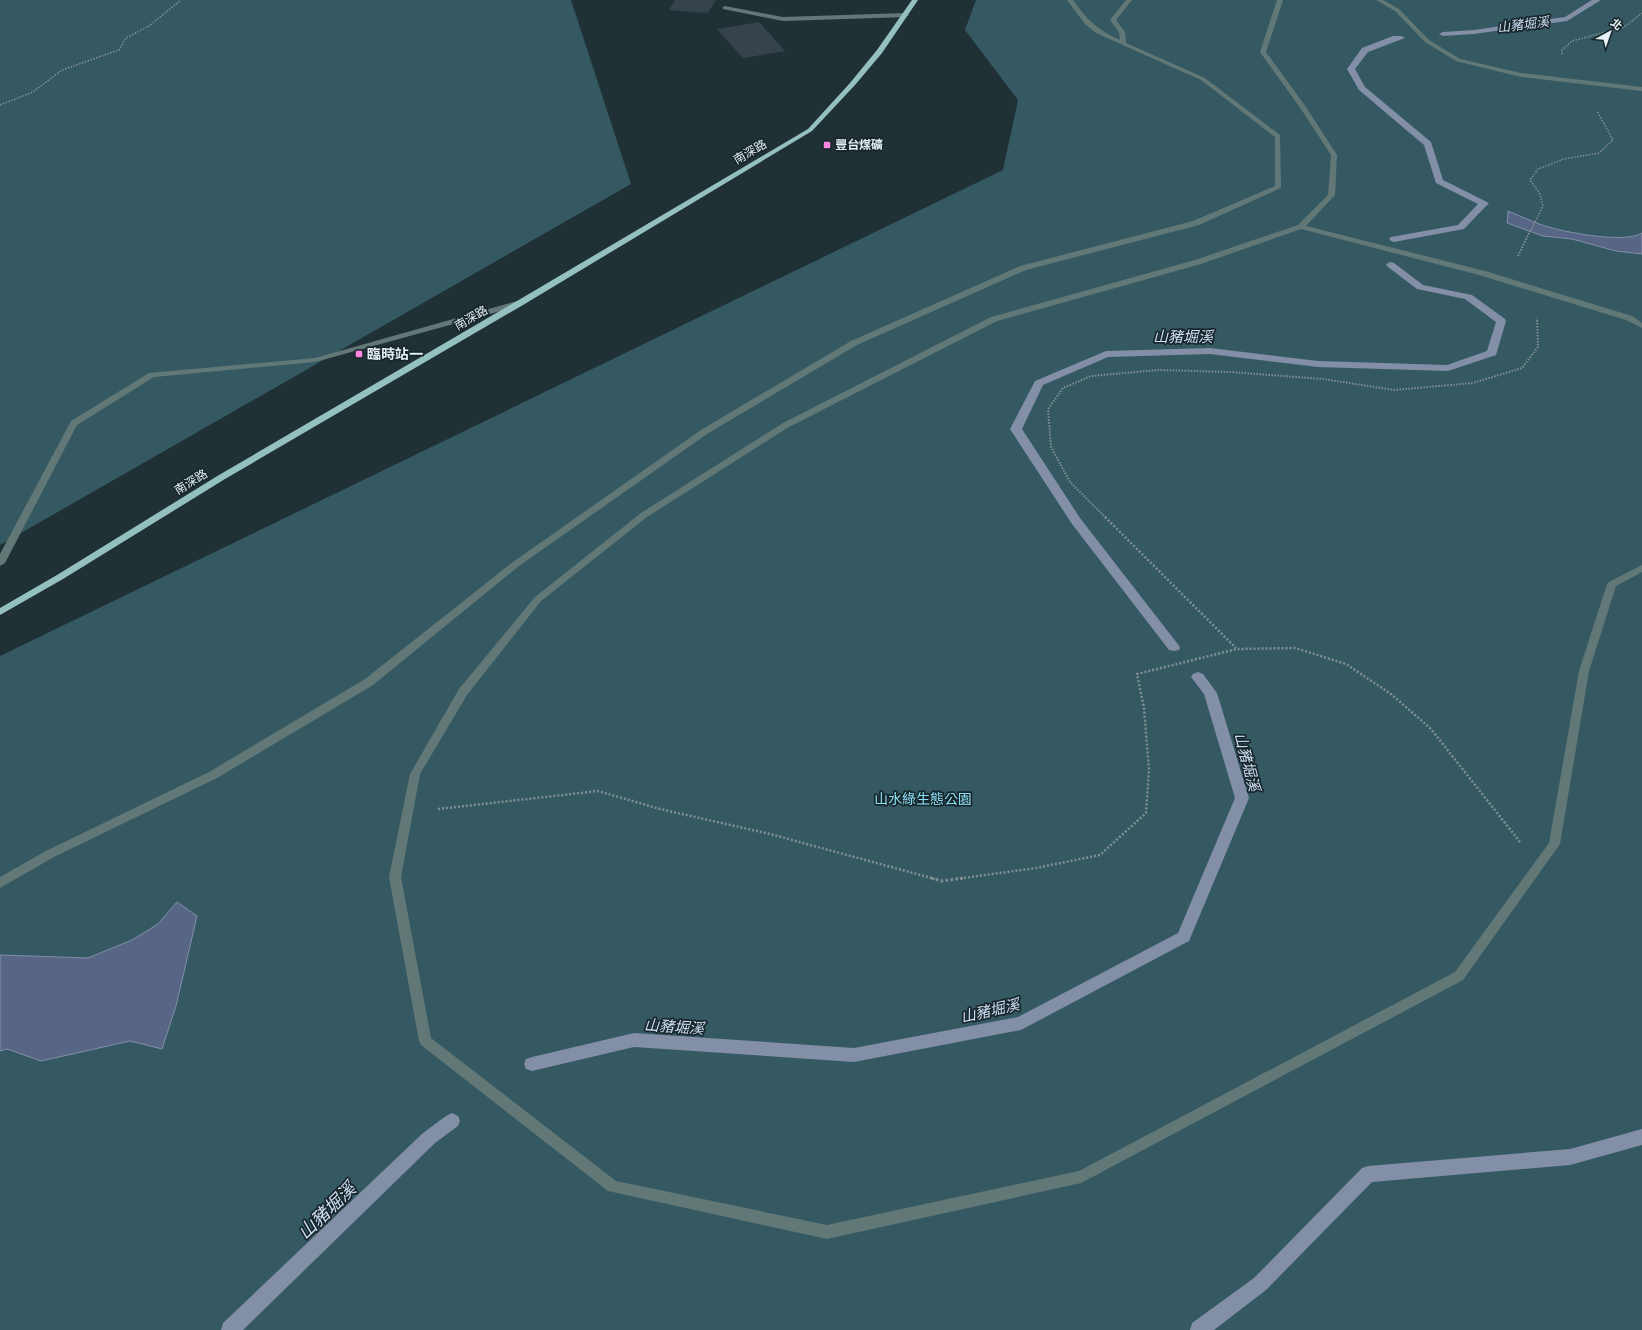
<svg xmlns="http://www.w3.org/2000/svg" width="1642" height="1330" font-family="'Archivo Narrow','Noto Sans TC',sans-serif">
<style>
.green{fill:#355963}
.water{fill:#576687;stroke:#828fa7}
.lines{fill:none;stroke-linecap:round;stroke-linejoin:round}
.stream{fill:#828fa7;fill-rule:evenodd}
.building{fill:#36434c}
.path-far3{stroke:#818f93;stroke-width:1.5;stroke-dasharray:1.5 1.5;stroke-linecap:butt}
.path-far2{stroke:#818f93;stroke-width:2;stroke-dasharray:1.5 1.5;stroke-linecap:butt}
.path-far1{stroke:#818f93;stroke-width:2.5;stroke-dasharray:2 2;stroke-linecap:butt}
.path{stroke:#818f93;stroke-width:3;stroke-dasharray:2.5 2.5;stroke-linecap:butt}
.minor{fill:#627876;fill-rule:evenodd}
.major{fill:#94c1bf;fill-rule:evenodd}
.poi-dot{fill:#fe85e0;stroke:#17272c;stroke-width:1.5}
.labels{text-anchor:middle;stroke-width:3.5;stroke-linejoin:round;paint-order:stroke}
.far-poi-label{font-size:12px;font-weight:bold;fill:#e5eff2;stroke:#17272c;text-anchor:start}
.far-street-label{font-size:12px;fill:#e5eff2;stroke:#17272c}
.far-water-label{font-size:13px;font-style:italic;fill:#d3dff6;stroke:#17272c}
.poi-label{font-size:14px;font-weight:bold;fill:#e5eff2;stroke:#17272c;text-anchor:start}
.park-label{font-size:14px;fill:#8de0f6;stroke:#17272c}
.water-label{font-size:15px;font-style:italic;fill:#d3dff6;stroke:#17272c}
.near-water-label{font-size:18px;font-style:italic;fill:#d3dff6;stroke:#17272c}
</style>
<rect width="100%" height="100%" fill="#203136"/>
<g class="green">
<polygon points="0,0 571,0 631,184 0,545"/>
<polygon points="976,0 1642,0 1642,1330 0,1330 0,656 1003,170 1018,100 965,30"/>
</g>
<g class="water">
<path d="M1508,211C1520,216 1533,222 1545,226C1564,232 1625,244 1642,233V254L1616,251L1572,239L1543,236L1507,223Z"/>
<polygon points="177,902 197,916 176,1006 162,1049 130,1041 41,1061 7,1049 0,1051 0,955 88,958 132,940 158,924"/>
</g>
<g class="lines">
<g class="stream">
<polygon points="1592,0 1601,0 1567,21 1474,34 1443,36 1439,34 1443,32 1474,30 1565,17"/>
<polygon points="1393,36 1401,36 1405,38 1368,52 1355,69 1365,87 1431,142 1443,180 1489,203 1464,229 1394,242 1391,241 1389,239 1391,237 1458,225 1478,204 1436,183 1424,145 1359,90 1347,69 1362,48"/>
<polygon points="1391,262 1394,263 1423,285 1472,295 1505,319 1506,321 1496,355 1448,371 1318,367 1210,354 1108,357 1043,385 1022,429 1080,518 1180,647 1179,650 1174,651 1169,650 1072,524 1010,429 1034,383 1035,381 1106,351 1210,348 1318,361 1447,365 1487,351 1496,322 1465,299 1417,289 1388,267 1386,265 1388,263"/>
<polygon points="1198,672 1203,674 1217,693 1249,798 1189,941 1021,1030 854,1062 634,1047 532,1071 526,1069 524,1064 526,1059 532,1057 634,1033 854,1048 1018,1017 1178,933 1235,798 1204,694 1191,677 1193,674"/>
<polygon points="452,1113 458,1116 460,1121 458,1126 435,1143 243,1330 221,1330 223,1323 423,1133 446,1116"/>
<polygon points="1642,1129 1642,1145 1570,1165 1372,1182 1266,1290 1214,1330 1190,1330 1192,1323 1254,1278 1362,1168 1368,1166 1570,1149"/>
</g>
</g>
<g class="building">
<polygon points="675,0 716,0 708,13 669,10"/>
<polygon points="759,22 785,51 743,58 717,29"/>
</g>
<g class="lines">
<g class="path-far3">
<polyline points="1562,54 1562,50 1572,41 1624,27 1642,13"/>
<polyline points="0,105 33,92 62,70 119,50 126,38 149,26 181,0"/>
<polyline points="1531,230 1543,206 1540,194 1530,180 1538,169 1564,159 1599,153 1613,140 1597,111"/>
</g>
<g class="path-far2">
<polyline points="1518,256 1531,229"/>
<polyline points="1106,518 1070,482 1051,447 1048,409 1063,388 1091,376 1158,370 1230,372 1323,379 1394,390 1473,383 1522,368 1538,347 1537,318"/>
</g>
<g class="path-far1">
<polyline points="1105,517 1236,648"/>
<polyline points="438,809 598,791 660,809 770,834 935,879"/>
<polyline points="956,879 1036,868 1100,855 1146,813 1149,770 1144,708 1137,674 1237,649 1295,648 1346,664 1391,694 1431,729 1520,842"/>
</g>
<polyline class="path" points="931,878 942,881 963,878"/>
<g class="minor">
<path d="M1067,0H1073C1086,19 1099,31 1120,40L1119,32L1110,20L1126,0H1132L1116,20L1125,32L1126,43L1205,78L1280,135L1281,188L1199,225L1026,270L857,345L707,434L519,566L373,685L217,778L54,857L0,888V877L46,851L209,772L365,679L513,562L701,430L851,341L1020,266L1193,221L1275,186V137L1201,80L1096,33L1085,24Z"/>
<polygon points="1277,0 1283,0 1266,52 1306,107 1337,155 1335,195 1306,226 1485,271 1632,316 1642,323 1642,328 1626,320 1479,275 1301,229 1201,264 997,321 789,427 647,517 541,601 467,695 420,774 401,877 431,1038 616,1181 827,1225 1079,1171 1455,972 1549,843 1579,671 1607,584 1609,582 1642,565 1642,572 1616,586 1589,671 1560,844 1463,980 1081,1183 827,1239 608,1191 421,1045 419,1041 389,877 410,774 459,689 535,597 641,513 783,423 991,317 1195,260 1298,225 1328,195 1331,155 1301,109 1260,52"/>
<polygon points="1376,0 1383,0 1399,9 1429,40 1460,59 1521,73 1642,87 1642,91 1521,77 1456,61 1425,42 1395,11"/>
<polygon points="725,6 783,17 906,13 909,15 906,17 783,21 723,9 723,7"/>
<polygon points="517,301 523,301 524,303 523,305 315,362 154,377 77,425 5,563 0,566 0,554 71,421 149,373 315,358"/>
</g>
<polygon class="major" points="912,0 918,0 882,53 855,85 812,131 523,305 225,479 63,579 0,615 0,608 57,575 219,475 517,301 808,129 850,83 877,50"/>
</g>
<g class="poi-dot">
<rect x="823" y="141" width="8" height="8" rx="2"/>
<rect x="355" y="350" width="8" height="8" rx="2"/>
</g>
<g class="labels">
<g class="far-poi-label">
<text x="835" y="149">豐台煤礦</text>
</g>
<g class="far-street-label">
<text transform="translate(750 152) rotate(-30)" y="4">南深路</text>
<text transform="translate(471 318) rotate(-30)" y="4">南深路</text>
<text transform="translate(191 482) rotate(-32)" y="4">南深路</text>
</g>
<g class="far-water-label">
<text transform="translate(1523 24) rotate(-7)" y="5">山豬堀溪</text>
</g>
<g class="poi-label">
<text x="367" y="359">臨時站一</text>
</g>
<g class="park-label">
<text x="923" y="804">山水綠生態公園</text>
</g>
<g class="water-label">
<text x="1183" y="342">山豬堀溪</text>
<text transform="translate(1247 762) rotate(75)" y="5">山豬堀溪</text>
<text transform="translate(990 1011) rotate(-13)" y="5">山豬堀溪</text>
<text transform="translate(674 1027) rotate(4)" y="5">山豬堀溪</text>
</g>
<g class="near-water-label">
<text transform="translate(327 1211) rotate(-44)" y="6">山豬堀溪</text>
</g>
</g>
<g transform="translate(1610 32) rotate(40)" stroke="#17272c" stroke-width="3" paint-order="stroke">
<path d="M0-3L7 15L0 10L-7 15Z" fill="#e5eff2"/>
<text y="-6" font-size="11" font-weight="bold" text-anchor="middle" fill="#e5eff2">北</text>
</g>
</svg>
